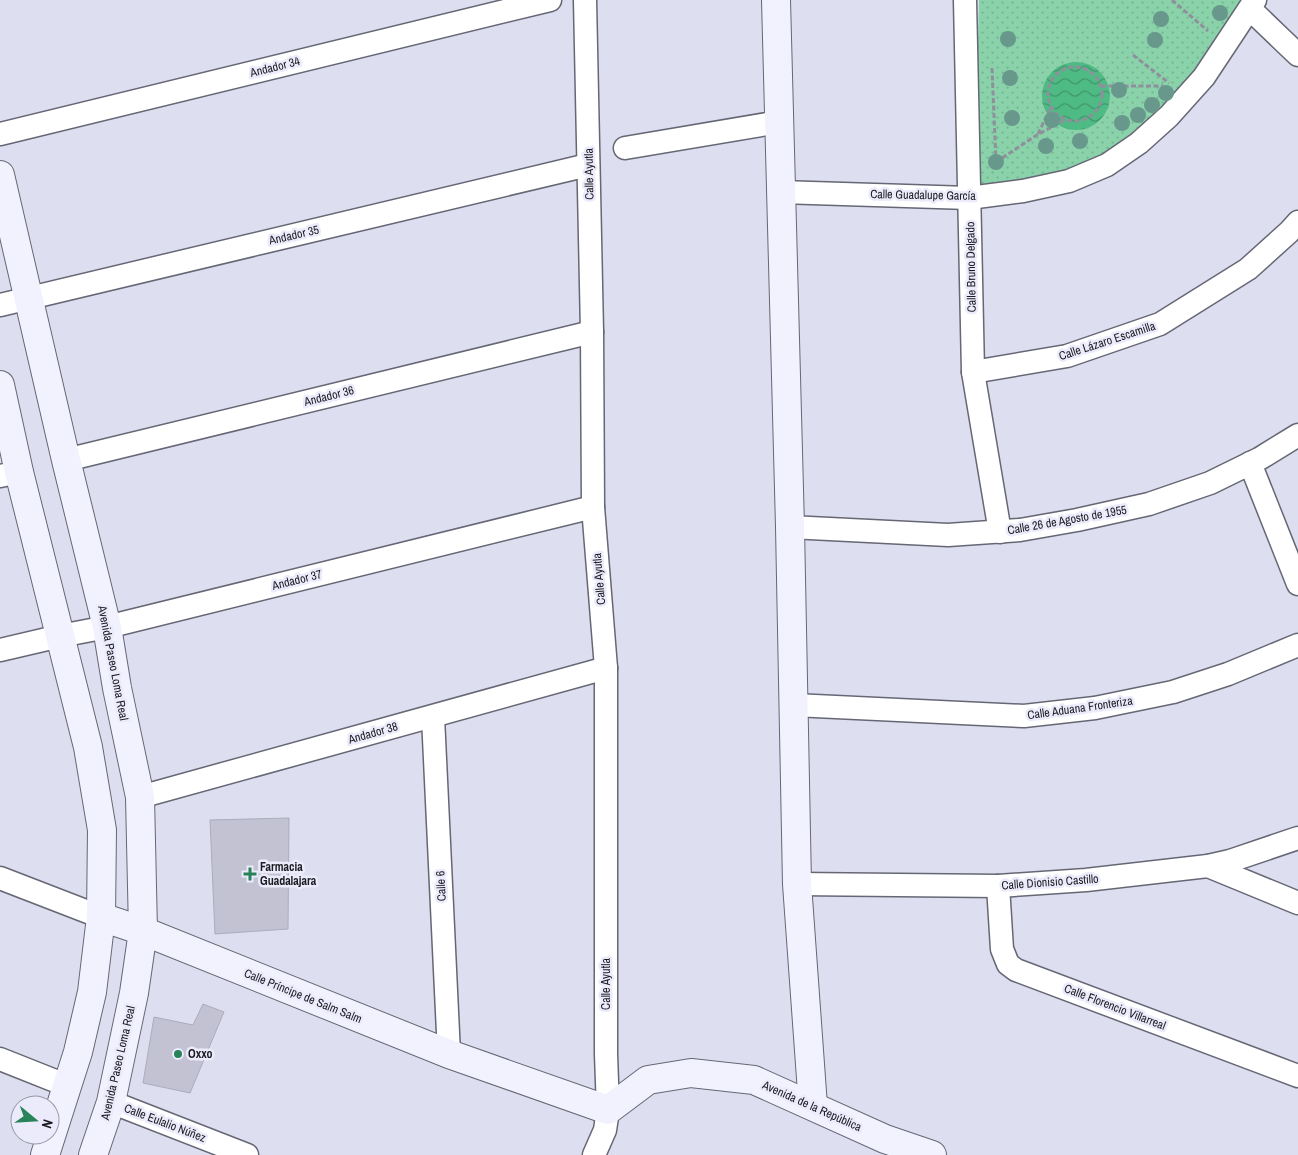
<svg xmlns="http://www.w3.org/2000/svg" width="1298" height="1155" font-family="'Archivo Narrow',sans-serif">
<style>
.park{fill:url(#park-dots)}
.water{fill:url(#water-waves)}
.building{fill:#c2c2d3;stroke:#abacbc}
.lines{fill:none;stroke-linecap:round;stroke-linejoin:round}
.street-casing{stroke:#666775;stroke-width:25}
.secondary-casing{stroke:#666775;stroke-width:30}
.path{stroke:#90909d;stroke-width:3;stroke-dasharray:5 2.5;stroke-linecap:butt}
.street{stroke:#fff;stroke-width:22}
.secondary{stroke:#f1f2fe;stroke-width:28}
.tree{fill:#68988c}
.poi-dot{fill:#288358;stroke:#ebebfc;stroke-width:2}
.labels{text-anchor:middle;stroke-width:5;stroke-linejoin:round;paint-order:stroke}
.street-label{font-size:12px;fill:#1b1b21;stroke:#ebebfc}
.poi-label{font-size:12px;font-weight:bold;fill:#1b1b21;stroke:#ebebfc;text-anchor:start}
</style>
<defs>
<pattern id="park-dots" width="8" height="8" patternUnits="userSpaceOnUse" patternTransform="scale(1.25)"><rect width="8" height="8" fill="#8ad2aa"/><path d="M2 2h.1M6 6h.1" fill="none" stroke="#76b492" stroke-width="1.8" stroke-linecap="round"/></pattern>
<pattern id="water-waves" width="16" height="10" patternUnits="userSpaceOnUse" patternTransform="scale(1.25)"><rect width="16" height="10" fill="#4eba84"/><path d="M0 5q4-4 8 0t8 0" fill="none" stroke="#40966c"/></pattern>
</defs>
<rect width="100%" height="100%" fill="#dddeef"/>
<polygon class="park" points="979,0 1248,0 1204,77 1124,153 974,197"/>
<circle class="water" cx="1076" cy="96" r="34"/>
<g class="building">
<polygon points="289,818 288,929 215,934 210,820"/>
<polygon points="203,1004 224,1012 190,1093 143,1083 154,1017 193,1025"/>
</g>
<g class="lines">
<g class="street-casing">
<g id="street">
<polyline points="585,0 592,332 593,507 606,668 606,1054 608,1110 605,1130 594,1155"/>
<polyline points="965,0 973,372 1000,532"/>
<polyline points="1250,9 1298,55"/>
<polyline points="0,134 550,0"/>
<polyline points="625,148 779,122"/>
<polyline points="780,192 969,198 1023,191 1069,181 1107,165 1139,143 1169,116 1204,77 1255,0"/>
<polyline points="0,305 588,165"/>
<polyline points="973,372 1067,356 1160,324 1248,269 1289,232 1298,222"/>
<polyline points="66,460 592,332"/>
<polyline points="1250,463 1298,584"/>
<polyline points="0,476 19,472"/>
<polyline points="790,527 948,535 1020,530 1077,520 1149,504 1210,483 1259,459 1298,435"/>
<polyline points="0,650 60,636 107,627 593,507"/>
<polyline points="794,705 1024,716 1095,708 1173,692 1228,674 1298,645"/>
<polyline points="433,717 449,1054"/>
<polyline points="140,797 606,668"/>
<polyline points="1208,866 1298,903"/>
<polyline points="0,878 101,917"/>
<polyline points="797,884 998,886 1086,880 1208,866 1230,861 1298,838"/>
<polyline points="998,886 1002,949 1008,964 1016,970 1298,1076"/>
<polyline points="0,1059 68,1086"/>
<polyline points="111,1102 247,1155"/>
</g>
</g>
<g class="secondary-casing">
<g id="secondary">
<polyline points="776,0 790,527 797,884 813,1106"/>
<polyline points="0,175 66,460 107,627 117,688 140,797 143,931 134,993 111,1102 93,1155"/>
<polyline points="0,385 19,472 88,747 102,830 101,917 92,992 78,1052 45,1155"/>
<polyline points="101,917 143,931 449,1054 608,1110 648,1080 691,1073 754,1080 885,1139 932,1155"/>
</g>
</g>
<g class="path">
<polyline points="1172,0 1208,31"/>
<polyline points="1133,55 1169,83"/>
<circle cx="1075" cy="94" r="27"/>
<polyline points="992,68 996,162"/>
<polyline points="1101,86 1163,86"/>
<polyline points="1038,134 1051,107"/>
<polyline points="996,162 1037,135 1065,120"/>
</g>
<use href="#street" class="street"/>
<use href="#secondary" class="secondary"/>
</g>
<g class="tree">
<circle cx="1220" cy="13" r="8"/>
<circle cx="1161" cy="19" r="8"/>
<circle cx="1008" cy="39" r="8"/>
<circle cx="1155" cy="40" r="8"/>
<circle cx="1010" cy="78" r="8"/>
<circle cx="1119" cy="90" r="8"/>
<circle cx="1166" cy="93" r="8"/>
<circle cx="1152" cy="105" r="8"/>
<circle cx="1138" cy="115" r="8"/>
<circle cx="1012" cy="118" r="8"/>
<circle cx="1052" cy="120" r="8"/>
<circle cx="1122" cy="123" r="8"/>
<circle cx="1080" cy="141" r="8"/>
<circle cx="1046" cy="146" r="8"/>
<circle cx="996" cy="162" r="8"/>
</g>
<g class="poi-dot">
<path d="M247.5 866.5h5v5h5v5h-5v5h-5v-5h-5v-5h5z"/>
<circle cx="178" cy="1054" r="5"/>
</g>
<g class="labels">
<g class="street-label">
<text transform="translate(275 67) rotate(-14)" y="4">Andador 34</text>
<text transform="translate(589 174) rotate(-91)" y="4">Calle Ayutla</text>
<text transform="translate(923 195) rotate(1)" y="4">Calle Guadalupe García</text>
<text transform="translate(294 235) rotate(-13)" y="4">Andador 35</text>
<text transform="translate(971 267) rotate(-91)" y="4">Calle Bruno Delgado</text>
<text transform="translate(1107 341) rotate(-18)" y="4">Calle Lázaro Escamilla</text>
<text transform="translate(329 396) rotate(-14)" y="4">Andador 36</text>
<text transform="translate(1067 520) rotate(-10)" y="4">Calle 26 de Agosto de 1955</text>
<text transform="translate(599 579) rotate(-95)" y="4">Calle Ayutla</text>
<text transform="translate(297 580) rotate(-14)" y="4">Andador 37</text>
<text transform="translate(113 663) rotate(79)" y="4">Avenida Paseo Loma Real</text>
<text transform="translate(1080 708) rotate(-8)" y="4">Calle Aduana Fronteriza</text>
<text transform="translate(373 733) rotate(-16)" y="4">Andador 38</text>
<text transform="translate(1050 882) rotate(-4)" y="4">Calle Dionisio Castillo</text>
<text transform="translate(441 886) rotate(-93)" y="4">Calle 6</text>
<text transform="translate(606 984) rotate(-90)" y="4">Calle Ayutla</text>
<text transform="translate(303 996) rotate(22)" y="4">Calle Príncipe de Salm Salm</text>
<text transform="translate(1115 1007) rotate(21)" y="4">Calle Florencio Villarreal</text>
<text transform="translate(118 1063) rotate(-77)" y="4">Avenida Paseo Loma Real</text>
<text transform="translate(812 1106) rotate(24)" y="4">Avenida de la República</text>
<text transform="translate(165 1123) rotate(21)" y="4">Calle Eulalio Núñez</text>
</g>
<g class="poi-label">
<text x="260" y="871">Farmacia<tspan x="260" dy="14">Guadalajara</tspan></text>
<text x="188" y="1058">Oxxo</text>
</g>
</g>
<g transform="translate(35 1120) rotate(108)"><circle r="24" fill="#ebebfc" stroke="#9898a4"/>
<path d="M0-4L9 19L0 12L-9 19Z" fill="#288358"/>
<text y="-8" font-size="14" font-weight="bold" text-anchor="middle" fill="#1b1b21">N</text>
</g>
</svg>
